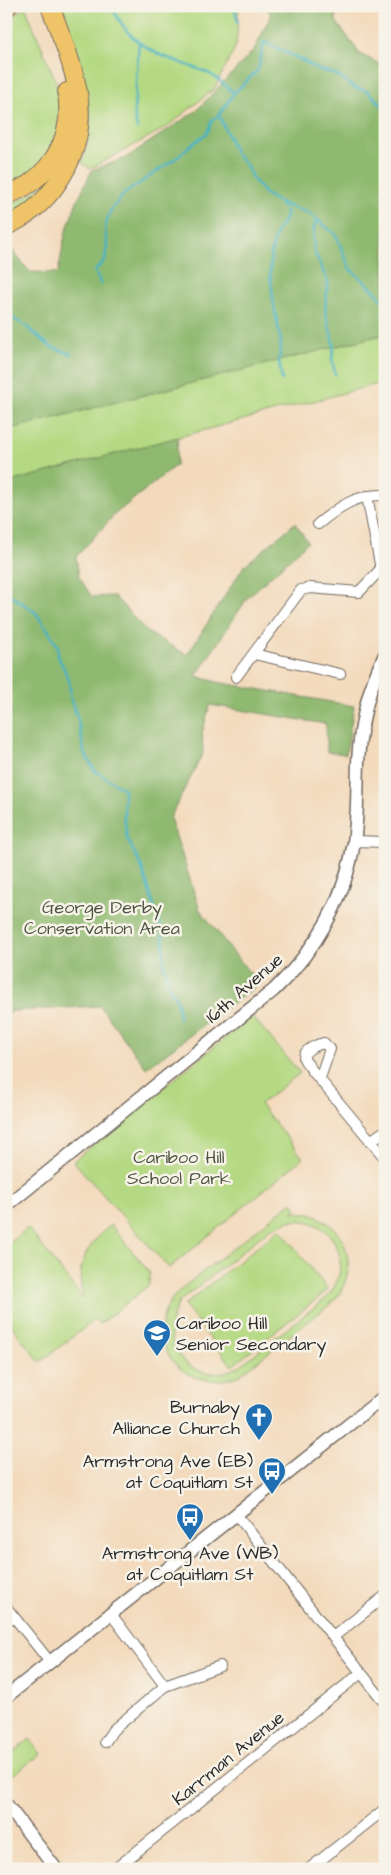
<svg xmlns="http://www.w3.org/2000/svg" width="391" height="1875" font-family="'Architects Daughter',sans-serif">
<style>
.green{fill:#b4d982;stroke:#708256;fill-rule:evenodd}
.forest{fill:#8fb970;stroke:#5d724e}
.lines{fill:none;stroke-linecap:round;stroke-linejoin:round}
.stream{stroke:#46b3c2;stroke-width:2.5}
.minor-casing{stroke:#71685e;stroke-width:12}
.tertiary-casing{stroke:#71685e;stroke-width:15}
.motorway-casing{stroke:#71685e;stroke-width:20}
.minor{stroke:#fff;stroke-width:10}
.tertiary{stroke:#fff;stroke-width:12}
.motorway{stroke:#efc469;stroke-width:18}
.labels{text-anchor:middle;stroke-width:5;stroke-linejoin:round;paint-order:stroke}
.park-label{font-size:18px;fill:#4d5641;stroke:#f7f3e8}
.street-label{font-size:18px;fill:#2b2b2b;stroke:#f7f3e8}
.poi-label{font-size:18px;fill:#2b2b2b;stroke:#f7f3e8;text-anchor:end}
</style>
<rect width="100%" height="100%" fill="#f7f3e8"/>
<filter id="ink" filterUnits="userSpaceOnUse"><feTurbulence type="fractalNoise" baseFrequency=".02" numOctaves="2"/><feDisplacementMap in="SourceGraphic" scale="10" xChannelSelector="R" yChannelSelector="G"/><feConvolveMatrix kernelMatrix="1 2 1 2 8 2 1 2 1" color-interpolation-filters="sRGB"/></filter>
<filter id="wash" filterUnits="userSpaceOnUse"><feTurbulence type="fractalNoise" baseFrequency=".0096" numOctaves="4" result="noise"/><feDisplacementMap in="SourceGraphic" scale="20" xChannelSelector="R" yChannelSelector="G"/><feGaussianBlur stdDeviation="1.12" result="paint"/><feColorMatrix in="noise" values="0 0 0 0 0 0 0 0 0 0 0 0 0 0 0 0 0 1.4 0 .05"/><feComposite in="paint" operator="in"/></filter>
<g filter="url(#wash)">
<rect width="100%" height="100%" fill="#f3dabc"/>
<g class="green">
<polygon points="25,6 58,87 60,103 60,127 52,149 39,169 6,191 6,24"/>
<polygon points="55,6 239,6 236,46 214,89 167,127 90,169 82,163 88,142 90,120 86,100"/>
<path d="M58,166L57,179L6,222V204C32,198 42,186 58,166Z"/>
<polygon points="385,334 385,382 6,483 6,430"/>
<polygon points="252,1016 300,1073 260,1104 303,1158 169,1268 73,1161"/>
<path d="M292,1202L297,1208L292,1212C342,1211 366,1265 333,1302L240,1375C180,1400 134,1333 181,1289ZM289,1221C335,1215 357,1267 325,1299L238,1367C192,1390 153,1343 180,1301L270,1229Z"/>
<path d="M111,1225L150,1273L149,1285L100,1324L96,1319L40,1362L6,1319V1245L28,1228L84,1300C74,1268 85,1246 111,1225Z"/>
<polygon points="280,1229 328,1290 232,1366 184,1305"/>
<polygon points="30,1739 41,1754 6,1780 6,1747 12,1753"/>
</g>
<g class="forest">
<polygon points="266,6 335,6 336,21 360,54 385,67 385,334 6,430 6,243 30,272 58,273 65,235 77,201 92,170 124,159 196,111 254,50 271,15"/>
<polygon points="178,437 176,465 115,514 76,557 79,577 92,597 114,596 147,632 187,655 244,566 295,523 308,542 248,597 196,676 217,682 354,706 346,754 327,752 326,724 210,705 202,733 203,753 170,818 200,910 249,972 262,982 146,1068 100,1006 12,1011 6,1015 6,483"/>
</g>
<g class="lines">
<g class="stream">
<path d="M110,6C118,16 123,29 133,37C155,58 184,62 210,74C218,78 227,87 234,93"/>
<polyline points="234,6 238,23"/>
<polyline points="385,108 367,91 355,88 335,74 316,69 304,61 264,42 258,70 234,93 219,115 236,154 246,165 252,178 265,194 278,202 310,214 336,235 350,269 374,290 385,303"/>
<polyline points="137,129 134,112 139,42"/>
<polyline points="278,202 287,213 283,223 277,230 271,254 270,274 274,306 281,342 279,361 282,380"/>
<polyline points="316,220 313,233 314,251 328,282 325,310 334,346 332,358 335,375"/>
<polyline points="101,285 95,271 105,260 107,245 105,228 110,211 124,194 179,156 187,148 207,133 212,120 219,115"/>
<polyline points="6,314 24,325 51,347 71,354"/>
<polyline points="6,592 35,612 48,630 58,647 58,656 69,680 71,700 78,720 84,752 95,771 124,789 124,816 127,839 141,865 163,934 164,966 170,988 177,1000 179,1018"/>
</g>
</g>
</g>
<g filter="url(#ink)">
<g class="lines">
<g class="minor-casing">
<g id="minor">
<path d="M318,524C339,507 356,494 385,495"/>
<polyline points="254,654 340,674"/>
<polyline points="236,677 301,590 310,588 359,592 380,570 380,564 367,496"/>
<polyline points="354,841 385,842"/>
<path d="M320,1078L330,1049L324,1043C318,1044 303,1050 304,1058C304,1061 310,1066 311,1069L385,1158"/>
<polyline points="370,1141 385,1131"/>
<polyline points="236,1514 385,1703"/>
<polyline points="6,1607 50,1662"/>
<polyline points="333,1637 385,1596"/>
<polyline points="165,1686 220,1666"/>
<polyline points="105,1742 113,1730 165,1686 111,1614"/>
<polyline points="115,1869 361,1673"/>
<polyline points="309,1869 385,1809"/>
</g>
</g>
<g class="tertiary-casing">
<g id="tertiary">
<path d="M6,1206L274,990C316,950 345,899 354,842C358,815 357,788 358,762C360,725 368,688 385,655"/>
<polyline points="6,1697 385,1396"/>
<polyline points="6,1804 56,1869"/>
</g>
</g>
<g class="motorway-casing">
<g id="motorway">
<polyline points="6,8 8,6"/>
<path d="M6,195C39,185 64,154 68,120C69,111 68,101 67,92"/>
<path d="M6,226C26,218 44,202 56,185C100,123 74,70 50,6"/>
</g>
</g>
<use href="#minor" class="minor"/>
<use href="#tertiary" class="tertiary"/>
<use href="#motorway" class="motorway"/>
</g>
</g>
<defs>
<g id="school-pin" transform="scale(1.4375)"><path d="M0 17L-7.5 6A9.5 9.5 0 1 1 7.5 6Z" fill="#1f6fb2" stroke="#f7f3e8"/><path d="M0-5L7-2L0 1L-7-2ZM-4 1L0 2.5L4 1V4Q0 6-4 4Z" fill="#fff"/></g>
<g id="church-pin" transform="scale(1.4375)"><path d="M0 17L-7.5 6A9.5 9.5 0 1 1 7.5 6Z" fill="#1f6fb2" stroke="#f7f3e8"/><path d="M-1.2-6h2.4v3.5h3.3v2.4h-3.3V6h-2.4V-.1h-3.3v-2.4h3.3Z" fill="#fff"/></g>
<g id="bus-pin" transform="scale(1.4375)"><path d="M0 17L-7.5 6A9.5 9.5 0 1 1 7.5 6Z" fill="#1f6fb2" stroke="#f7f3e8"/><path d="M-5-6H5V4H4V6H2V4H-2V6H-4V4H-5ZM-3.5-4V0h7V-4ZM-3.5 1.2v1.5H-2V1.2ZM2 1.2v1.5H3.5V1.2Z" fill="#fff"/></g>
</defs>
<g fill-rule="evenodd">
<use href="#school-pin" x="157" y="1333"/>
<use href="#church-pin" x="259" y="1417"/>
<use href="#bus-pin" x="272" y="1471"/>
<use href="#bus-pin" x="190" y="1517"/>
</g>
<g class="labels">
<g class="park-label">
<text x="102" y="913">George Derby<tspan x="102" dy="21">Conservation Area</tspan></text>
<text x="179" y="1163">Cariboo Hill<tspan x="179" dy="21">School Park</tspan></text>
</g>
<g class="street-label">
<text transform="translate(244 988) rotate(-41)" y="6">16th Avenue</text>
<text transform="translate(228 1758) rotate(-39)" y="6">Karrman Avenue</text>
</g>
<g class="poi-label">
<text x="176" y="1329" text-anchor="start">Cariboo Hill<tspan x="176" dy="21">Senior Secondary</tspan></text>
<text x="240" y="1413">Burnaby<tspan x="240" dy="21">Alliance Church</tspan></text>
<text x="253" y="1467">Armstrong Ave (EB)<tspan x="253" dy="21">at Coquitlam St</tspan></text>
<text x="190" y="1559" text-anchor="middle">Armstrong Ave (WB)<tspan x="190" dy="21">at Coquitlam St</tspan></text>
</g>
</g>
<rect width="391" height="1875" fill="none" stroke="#f7f3e8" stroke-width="25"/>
</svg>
